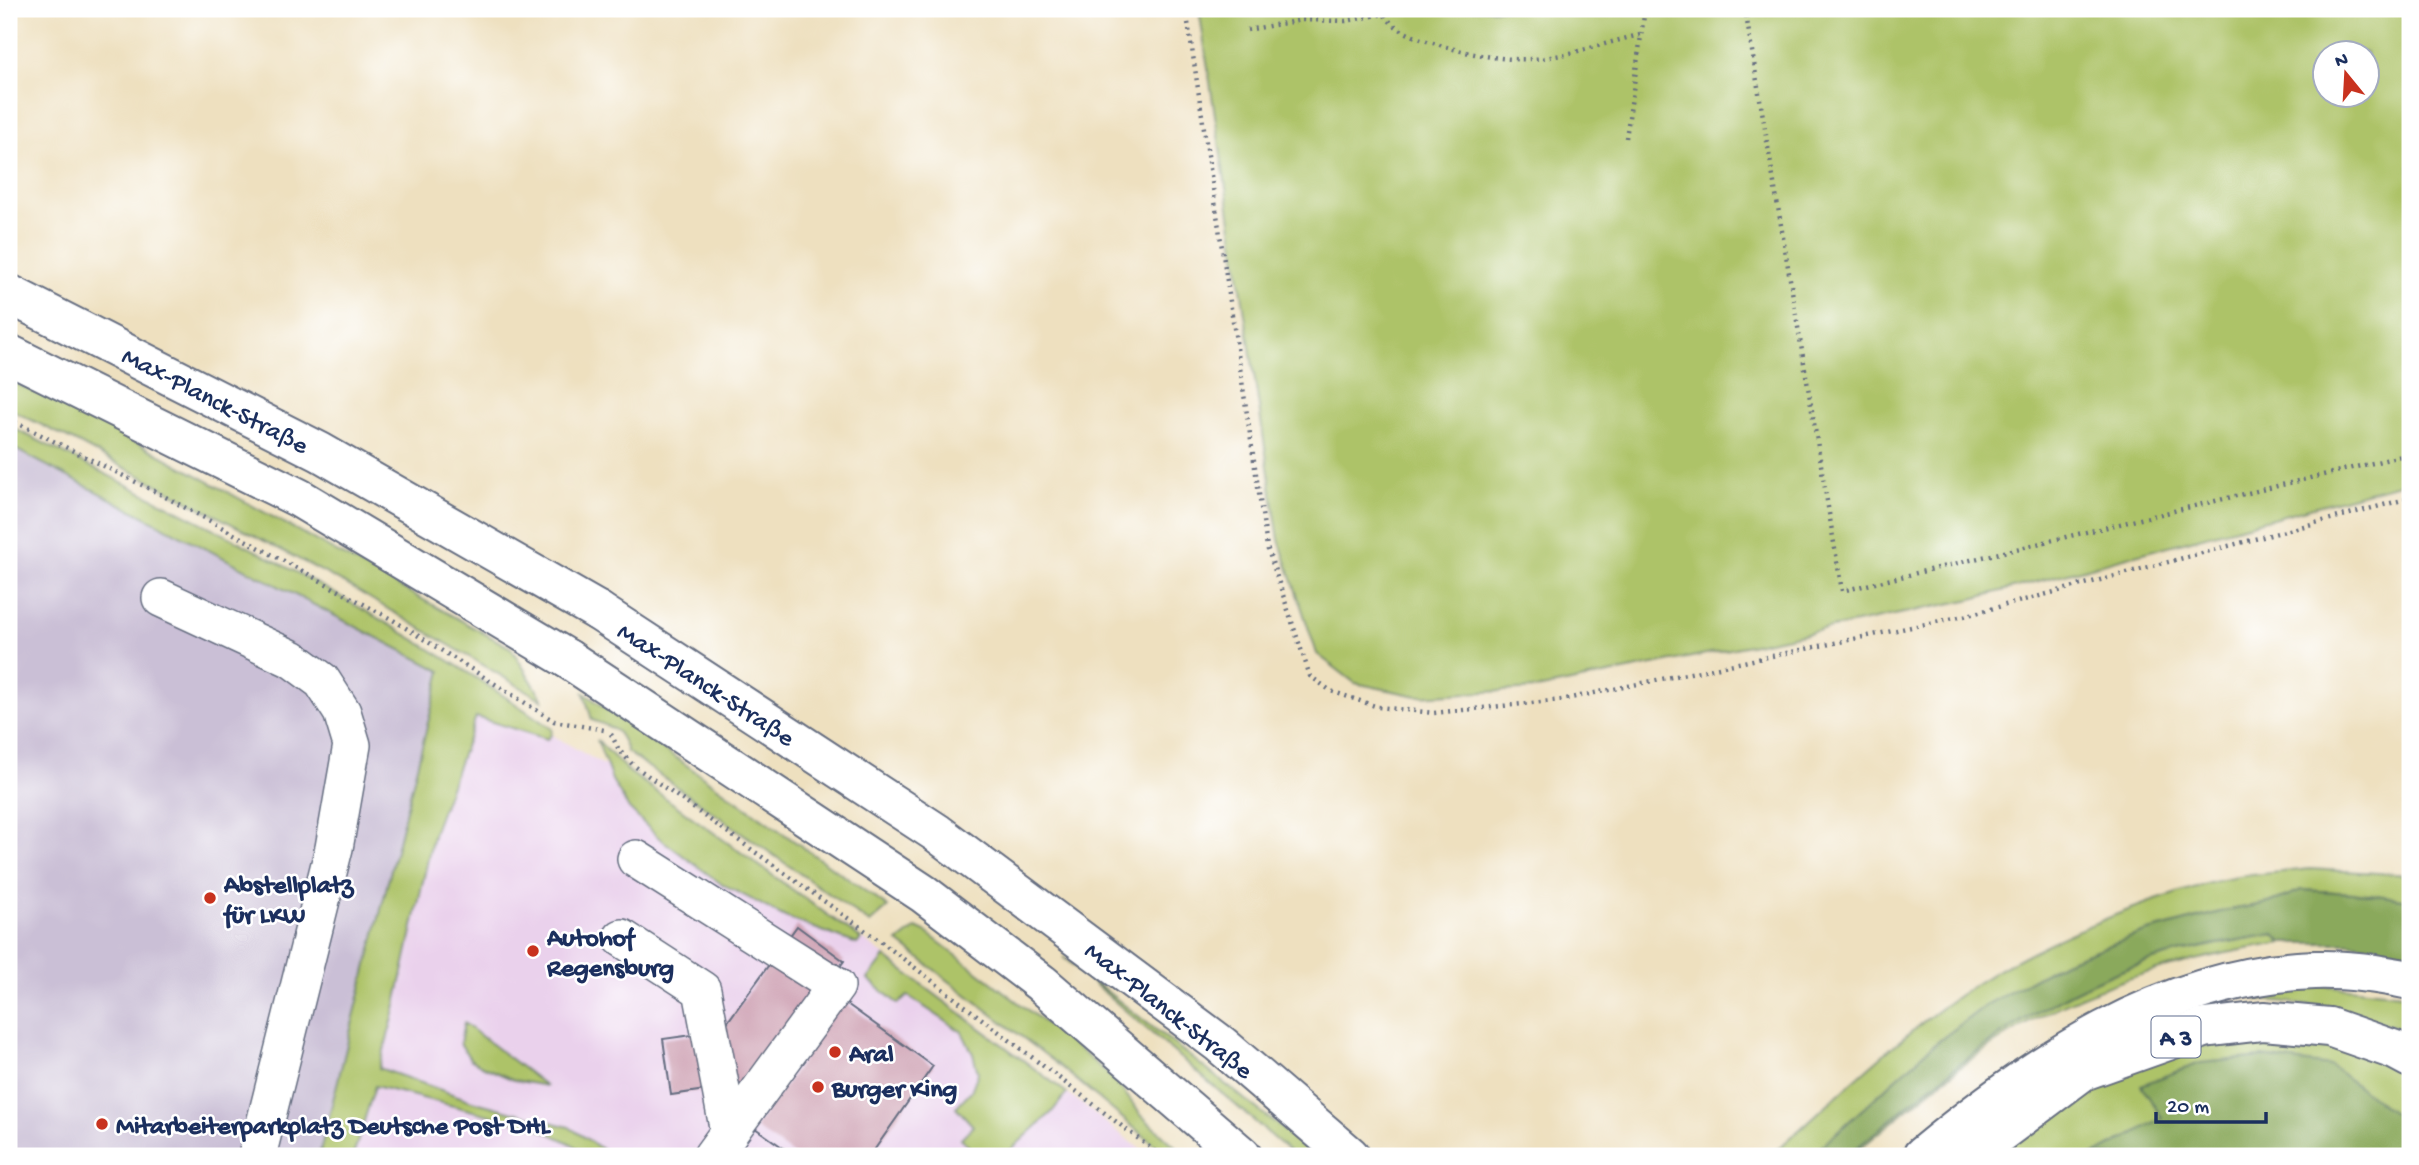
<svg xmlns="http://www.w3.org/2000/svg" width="2419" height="1165" font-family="'Gochi Hand',sans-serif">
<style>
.built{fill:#ead1ec}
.industrial{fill:#cabfd6}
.green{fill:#adc368;stroke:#647963;stroke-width:2;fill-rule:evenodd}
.forest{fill:#8aa95c;stroke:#526c5d;stroke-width:2}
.building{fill:#cc9eb0}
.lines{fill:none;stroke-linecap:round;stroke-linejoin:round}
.minor-casing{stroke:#656d80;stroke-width:40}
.major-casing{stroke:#656d80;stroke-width:42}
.highway-casing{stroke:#656d80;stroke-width:42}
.path{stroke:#656d80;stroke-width:4.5;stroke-dasharray:2 5;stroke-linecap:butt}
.minor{stroke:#fff;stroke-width:37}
.major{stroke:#fff;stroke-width:38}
.highway{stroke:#fff;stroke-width:38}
.poi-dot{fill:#c8321e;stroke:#fff;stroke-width:2.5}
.labels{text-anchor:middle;stroke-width:5;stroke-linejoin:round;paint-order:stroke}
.shield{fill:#fff;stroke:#5f6d8e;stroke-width:2}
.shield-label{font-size:24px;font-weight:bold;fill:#1b2f5e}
.street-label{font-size:26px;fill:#1b2f5e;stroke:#fff}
.poi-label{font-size:26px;font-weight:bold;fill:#1b2f5e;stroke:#fff;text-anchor:start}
</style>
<rect width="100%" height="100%" fill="#fff"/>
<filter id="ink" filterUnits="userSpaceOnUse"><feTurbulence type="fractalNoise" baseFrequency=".0143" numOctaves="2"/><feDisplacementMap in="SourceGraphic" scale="14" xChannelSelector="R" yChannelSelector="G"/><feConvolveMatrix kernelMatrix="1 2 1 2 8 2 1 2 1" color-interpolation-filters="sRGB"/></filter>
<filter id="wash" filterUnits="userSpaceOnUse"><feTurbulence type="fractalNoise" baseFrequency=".00686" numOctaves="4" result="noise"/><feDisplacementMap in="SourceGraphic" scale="28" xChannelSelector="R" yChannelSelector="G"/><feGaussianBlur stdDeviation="1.57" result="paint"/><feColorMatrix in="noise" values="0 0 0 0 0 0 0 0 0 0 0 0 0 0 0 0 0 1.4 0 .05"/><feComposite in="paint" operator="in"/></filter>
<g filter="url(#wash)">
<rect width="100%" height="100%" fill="#eee0bf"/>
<polygon class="built" points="442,671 609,768 840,922 1029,1063 1149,1156 319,1156"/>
<polygon class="industrial" points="9,446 442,671 319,1156 9,1156"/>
<g class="green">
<path d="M1199,9H2410V481L1972,599L1537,689L1417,696L1355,683L1317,654L1279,540ZM2324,52H2366V94H2324Z"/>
<polygon points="9,380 104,424 511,648 544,701 344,583 72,440 9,409"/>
<path d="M9,426C194,518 383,609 552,729L551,735L547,739L476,717L434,831L393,1018L379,1068L472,1101L569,1127L612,1156H588L572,1144L536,1127L375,1086L353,1156H319L441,671L9,446Z"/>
<path d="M584,693L888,907L870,923L627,752C620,728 613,728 592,720Z"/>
<polygon points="597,740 628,771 861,939 857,944 785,917 720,883 658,837 629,809 612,780"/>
<path d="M2310,869L2410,875V900L2369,894L2302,890L2269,903L2224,911L2145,932L2064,962L1986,1005L1931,1047L1811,1156H1770C1837,1097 1902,1032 1977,983C2042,941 2136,904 2210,883C2241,874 2277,873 2310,869Z"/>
<polygon points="916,928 927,933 1079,1049 1115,1080 1142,1116 1186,1156 1168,1156 1056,1063 898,942"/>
<path d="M2274,934L2283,943C2192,957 2101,980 2021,1027C1959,1063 1905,1112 1851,1156H1847C1935,1082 2024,1005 2134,966C2180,950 2227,942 2274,934Z"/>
<polygon points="885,957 1067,1093 1051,1113 1004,1156 977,1156 961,1138 973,1126 956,1107 971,1091 978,1073 973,1054 962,1032 908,996 898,1004 868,979"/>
<polygon points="1063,957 1317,1156 1295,1156"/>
<path d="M2322,985L2410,995V1033C2361,1013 2311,1002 2258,1000L2255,990Z"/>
<polygon points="464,1023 546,1086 514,1080 484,1067 470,1059 460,1043"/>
<polygon points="2265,1037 2341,1047 2410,1074 2410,1156 1994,1156 2097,1083 2182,1049"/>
</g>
<g class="forest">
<path d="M2302,890L2369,894L2410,900V952L2350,943H2283L2274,934C2226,942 2179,950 2134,966C2024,1005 1935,1082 1847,1156H1811L1931,1047L1986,1005L2064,962L2145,932L2224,911L2269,903Z"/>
<polygon points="2262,1057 2331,1066 2410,1126 2410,1156 2093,1156 2162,1118 2141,1085 2200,1063"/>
</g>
<g id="blocks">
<polygon class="building" points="797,926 844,961 812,1005 840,999 933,1066 870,1156 795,1156 755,1128 806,1056 753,1083 671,1095 663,1039 721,1031"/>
</g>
</g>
<g filter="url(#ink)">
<use href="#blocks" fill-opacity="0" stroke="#656d80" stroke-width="2"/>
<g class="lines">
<g class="minor-casing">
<g id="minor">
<polyline points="161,598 292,659 322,681 342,712 352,745 334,848 257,1156"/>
<polyline points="636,859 836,986 712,1156"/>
<polyline points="622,938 702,990 729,1132"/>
</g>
</g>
<g class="major-casing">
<g id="major">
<polyline points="598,611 937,833 1220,1044 1350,1156"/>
<polyline points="568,659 924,894 1041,983 1242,1156"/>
</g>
</g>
<g class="highway-casing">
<g id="highway">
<polyline points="9,294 320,452 598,611"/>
<polyline points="9,354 299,498 568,659"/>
<path d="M1922,1156C2034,1063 2164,975 2315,970C2346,969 2380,974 2410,980"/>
<polyline points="1969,1156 2083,1071 2204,1028 2263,1021 2329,1027 2395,1050 2410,1058"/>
</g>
</g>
<g class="path">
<polyline points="1186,9 1267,547 1310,676 1331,691 1378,707 1434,713 1561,700 1964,616 2410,498"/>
<path d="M1382,9C1387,25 1409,35 1424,40C1466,54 1512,65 1556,56C1584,51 1612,41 1640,35"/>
<polyline points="1745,9 1842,591 2410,454"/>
<polyline points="1247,30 1302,20 1346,21 1384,14"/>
<polyline points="1626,138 1645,9"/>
<polyline points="9,419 160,494 393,620 554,721 604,730"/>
<polyline points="611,734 619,750 633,765 880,941 1161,1156"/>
</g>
<use href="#minor" class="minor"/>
<use href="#major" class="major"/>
<use href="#highway" class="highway"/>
</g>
</g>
<g class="poi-dot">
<circle cx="210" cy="898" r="7"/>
<circle cx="533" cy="951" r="7"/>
<circle cx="835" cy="1052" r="7"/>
<circle cx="818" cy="1087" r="7"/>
<circle cx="102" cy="1124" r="7"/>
</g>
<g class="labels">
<rect class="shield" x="2151.5" y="1016.5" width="49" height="41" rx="5"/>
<g class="shield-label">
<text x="2176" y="1045">A 3</text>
</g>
<g class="street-label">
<text transform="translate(216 399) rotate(27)" y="9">Max-Planck-Straße</text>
<text transform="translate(707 683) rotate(33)" y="9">Max-Planck-Straße</text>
<text transform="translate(1170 1009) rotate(38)" y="9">Max-Planck-Straße</text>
</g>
<g class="poi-label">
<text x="224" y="892">Abstellplatz<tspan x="224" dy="30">für LKW</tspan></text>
<text x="547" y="945">Autohof<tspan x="547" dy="30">Regensburg</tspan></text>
<text x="849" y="1061">Aral</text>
<text x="832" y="1096">Burger King</text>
<text x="116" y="1133">Mitarbeiterparkplatz Deutsche Post DHL</text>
</g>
</g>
<rect width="2419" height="1165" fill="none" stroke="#fff" stroke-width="35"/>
<g transform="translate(2346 74) rotate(342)"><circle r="33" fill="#ffffff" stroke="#a4acbf" stroke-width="2"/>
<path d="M0-5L12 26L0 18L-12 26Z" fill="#c8321e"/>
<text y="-10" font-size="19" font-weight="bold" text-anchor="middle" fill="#1b2f5e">N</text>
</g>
<path d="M2156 1112v10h110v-10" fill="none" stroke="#1b2f5e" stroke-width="3.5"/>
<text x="2167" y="1112" font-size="21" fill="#1b2f5e" stroke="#ffffff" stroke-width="5" paint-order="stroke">20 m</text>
</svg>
